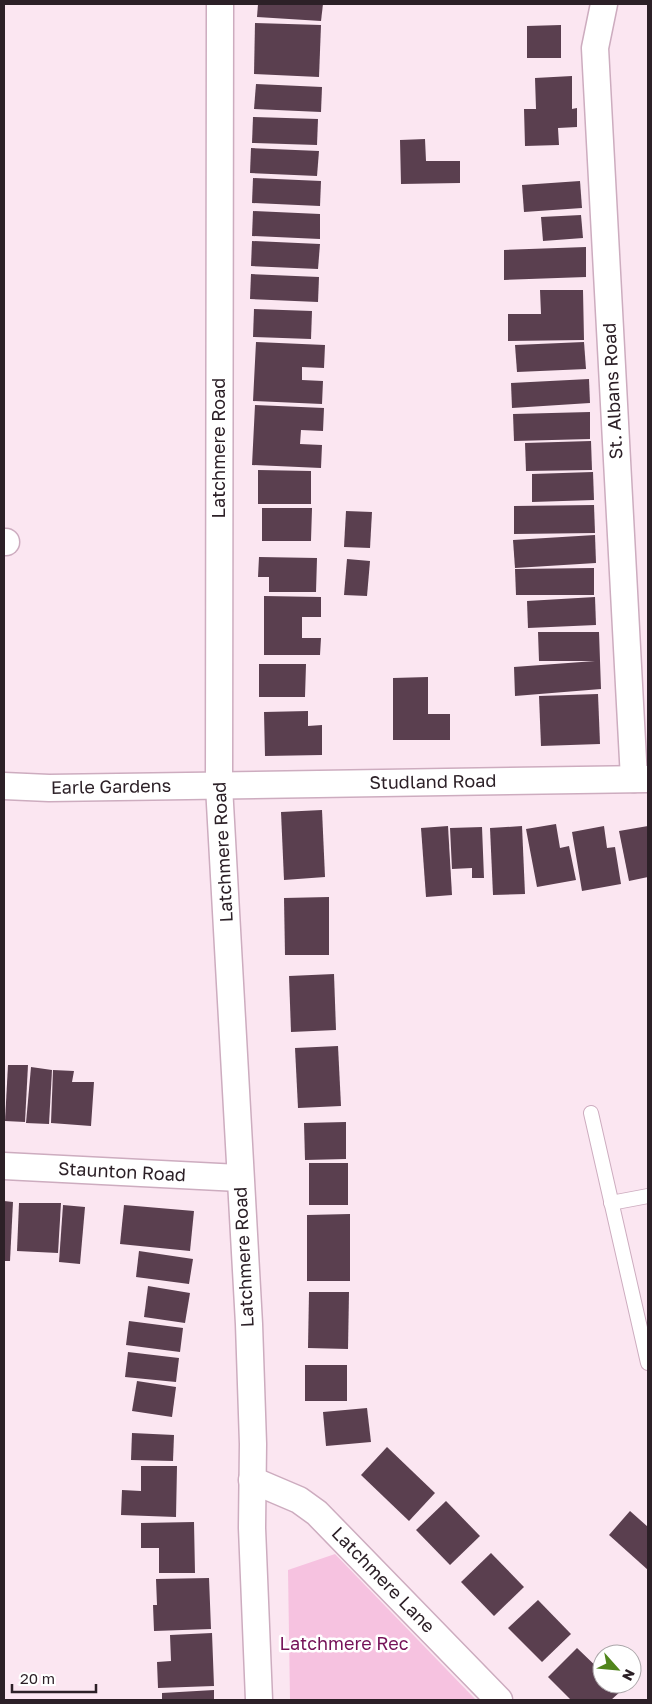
<svg xmlns="http://www.w3.org/2000/svg" width="652" height="1704" font-family="'Golos Text',sans-serif">
<style>
.green{fill:#f6c2e0}
.building{fill:#5a3f4f}
.lines{fill:none;stroke-linecap:round;stroke-linejoin:round}
.lane-casing{stroke:#cdacbf;stroke-width:16}
.street-casing{stroke:#cdacbf;stroke-width:29}
.lane{stroke:#fff;stroke-width:14}
.street{stroke:#fff;stroke-width:26}
.labels{text-anchor:middle;stroke-width:5;stroke-linejoin:round;paint-order:stroke}
.street-label{font-size:18px;fill:#2c2027;stroke:#fff}
.park-label{font-size:18px;fill:#751258;stroke:#fff}
</style>
<rect width="100%" height="100%" fill="#fbe6f1"/>
<polygon class="green" points="335,1554 476,1700 290,1700 288,1570"/>
<g class="building">
<polygon points="258,4 323,4 321,21 257,17"/>
<polygon points="255,23 321,25 319,77 254,74"/>
<polygon points="561,25 561,58 527,58 527,26"/>
<polygon points="572,76 572,109 577,108 577,127 558,128 559,145 525,146 524,109 536,109 535,78"/>
<polygon points="256,84 322,87 321,112 254,109"/>
<polygon points="253,117 318,119 317,145 252,143"/>
<polygon points="425,139 426,161 460,161 460,183 401,184 400,140"/>
<polygon points="251,148 319,151 317,176 250,173"/>
<polygon points="253,178 321,181 320,206 252,203"/>
<polygon points="580,181 582,208 524,212 522,185"/>
<polygon points="253,211 320,214 320,239 252,236"/>
<polygon points="581,215 583,238 543,241 541,217"/>
<polygon points="252,241 320,244 318,269 251,266"/>
<polygon points="586,247 586,277 504,280 504,250"/>
<polygon points="251,274 319,277 318,302 250,299"/>
<polygon points="540,290 583,290 584,340 508,341 508,314 541,314"/>
<polygon points="254,309 312,311 311,339 253,337"/>
<polygon points="256,342 325,345 324,368 302,367 302,380 323,381 322,404 253,401"/>
<polygon points="584,342 586,369 517,372 515,345"/>
<polygon points="589,379 590,403 512,408 511,383"/>
<polygon points="255,405 324,408 323,431 301,430 300,444 322,445 321,468 252,465"/>
<polygon points="590,412 590,439 514,441 513,414"/>
<polygon points="591,441 592,470 526,471 525,443"/>
<polygon points="258,470 311,471 311,504 258,504"/>
<polygon points="593,472 594,500 532,502 532,474"/>
<polygon points="594,505 595,533 514,534 514,506"/>
<polygon points="262,508 312,508 311,541 262,541"/>
<polygon points="346,511 372,512 370,548 344,547"/>
<polygon points="595,535 596,563 515,568 513,540"/>
<polygon points="259,557 317,558 316,592 269,592 269,577 258,577"/>
<polygon points="347,559 370,561 367,596 344,595"/>
<polygon points="594,568 594,595 516,595 515,569"/>
<polygon points="264,596 321,597 321,617 302,617 302,638 321,638 320,655 264,655"/>
<polygon points="595,597 596,625 528,628 527,601"/>
<polygon points="538,632 599,632 601,689 515,696 514,667 595,661 539,661"/>
<polygon points="259,664 306,664 305,697 259,697"/>
<polygon points="428,677 428,714 450,714 450,740 393,740 393,678"/>
<polygon points="598,694 600,744 541,746 539,696"/>
<polygon points="308,711 308,726 322,725 322,755 265,756 264,712"/>
<polygon points="322,810 325,877 284,880 281,812"/>
<polygon points="556,824 560,848 569,846 576,880 537,887 526,829"/>
<polygon points="448,826 452,895 426,897 421,828"/>
<polygon points="522,826 525,894 493,895 490,828"/>
<polygon points="604,826 607,848 615,847 621,884 582,891 572,832"/>
<polygon points="648,826 648,877 629,881 619,831"/>
<polygon points="482,827 484,878 472,878 472,868 452,869 450,828"/>
<polygon points="329,897 329,955 285,955 284,898"/>
<polygon points="334,974 336,1030 291,1032 289,976"/>
<polygon points="338,1046 341,1106 298,1108 295,1048"/>
<polygon points="8,1065 28,1065 25,1122 5,1121"/>
<polygon points="31,1067 52,1070 49,1124 26,1123"/>
<polygon points="53,1070 74,1071 72,1082 94,1082 91,1126 51,1123"/>
<polygon points="346,1122 346,1159 305,1160 304,1123"/>
<rect x="309" y="1163" width="39" height="42"/>
<polygon points="4,1201 13,1202 10,1261 4,1261"/>
<polygon points="19,1203 61,1203 58,1253 17,1251"/>
<polygon points="63,1205 85,1207 80,1264 59,1262"/>
<polygon points="124,1205 194,1211 190,1251 120,1244"/>
<polygon points="350,1214 350,1281 307,1281 307,1215"/>
<polygon points="139,1251 193,1259 189,1284 136,1277"/>
<polygon points="148,1286 190,1293 185,1323 144,1317"/>
<polygon points="309,1292 349,1292 348,1349 308,1348"/>
<polygon points="129,1321 183,1328 180,1352 126,1345"/>
<polygon points="128,1352 179,1358 176,1382 125,1377"/>
<rect x="305" y="1365" width="42" height="36"/>
<polygon points="137,1381 176,1387 172,1417 132,1411"/>
<polygon points="367,1408 371,1442 326,1446 323,1412"/>
<polygon points="132,1433 174,1435 173,1461 131,1460"/>
<polygon points="387,1447 435,1493 409,1521 361,1475"/>
<polygon points="141,1466 177,1466 176,1517 121,1515 122,1490 141,1491"/>
<polygon points="446,1501 480,1536 450,1565 416,1530"/>
<polygon points="630,1511 648,1527 648,1570 609,1535"/>
<polygon points="194,1522 195,1573 159,1573 159,1548 141,1548 141,1523"/>
<polygon points="491,1553 524,1587 494,1616 461,1582"/>
<polygon points="209,1578 211,1629 154,1631 153,1605 157,1605 156,1579"/>
<polygon points="538,1600 571,1634 542,1662 508,1628"/>
<polygon points="212,1633 214,1686 158,1688 157,1662 171,1661 170,1635"/>
<polygon points="577,1648 602,1672 602,1684 614,1684 621,1691 611,1700 571,1700 548,1677"/>
<polygon points="214,1690 214,1700 162,1700 162,1693"/>
</g>
<g class="lines">
<g class="lane-casing">
<g id="lane">
<polyline points="591,1113 648,1363"/>
<polyline points="611,1203 648,1196"/>
</g>
</g>
<g class="street-casing">
<g id="street">
<polyline points="220,4 219,786 249,1324 253,1444 252,1528 259,1700"/>
<polyline points="604,4 595,48 634,779"/>
<polyline points="4,542 6,542"/>
<polyline points="4,786 49,788 648,779"/>
<polyline points="4,1166 239,1178"/>
<polyline points="252,1480 299,1500 317,1513 499,1700"/>
</g>
</g>
<use href="#lane" class="lane"/>
<use href="#street" class="street"/>
</g>
<g class="labels">
<g class="street-label">
<text transform="translate(613 391) rotate(-93)" y="6">St. Albans Road</text>
<text transform="translate(219 448) rotate(-90)" y="6">Latchmere Road</text>
<text transform="translate(433 782) rotate(-1)" y="6">Studland Road</text>
<text transform="translate(111 787) rotate(-1)" y="6">Earle Gardens</text>
<text transform="translate(223 852) rotate(-93)" y="6">Latchmere Road</text>
<text transform="translate(122 1172) rotate(3)" y="6">Staunton Road</text>
<text transform="translate(244 1257) rotate(-93)" y="6">Latchmere Road</text>
<text transform="translate(383 1580) rotate(46)" y="6">Latchmere Lane</text>
</g>
<g class="park-label">
<text x="344" y="1650">Latchmere Rec</text>
</g>
</g>
<rect width="652" height="1704" fill="none" stroke="#2c2027" stroke-width="10"/>
<g transform="translate(617 1669) rotate(117)"><circle r="24" fill="#ffffff" stroke="#aba6a9"/>
<path d="M0-4L9 19L0 12L-9 19Z" fill="#50851c"/>
<text y="-8" font-size="14" font-weight="bold" text-anchor="middle" fill="#2c2027">N</text>
</g>
<path d="M12 1684v8h84v-8" fill="none" stroke="#2c2027" stroke-width="2.5"/>
<text x="20" y="1684" font-size="15" fill="#2c2027" stroke="#ffffff" stroke-width="4" paint-order="stroke">20 m</text>
</svg>
